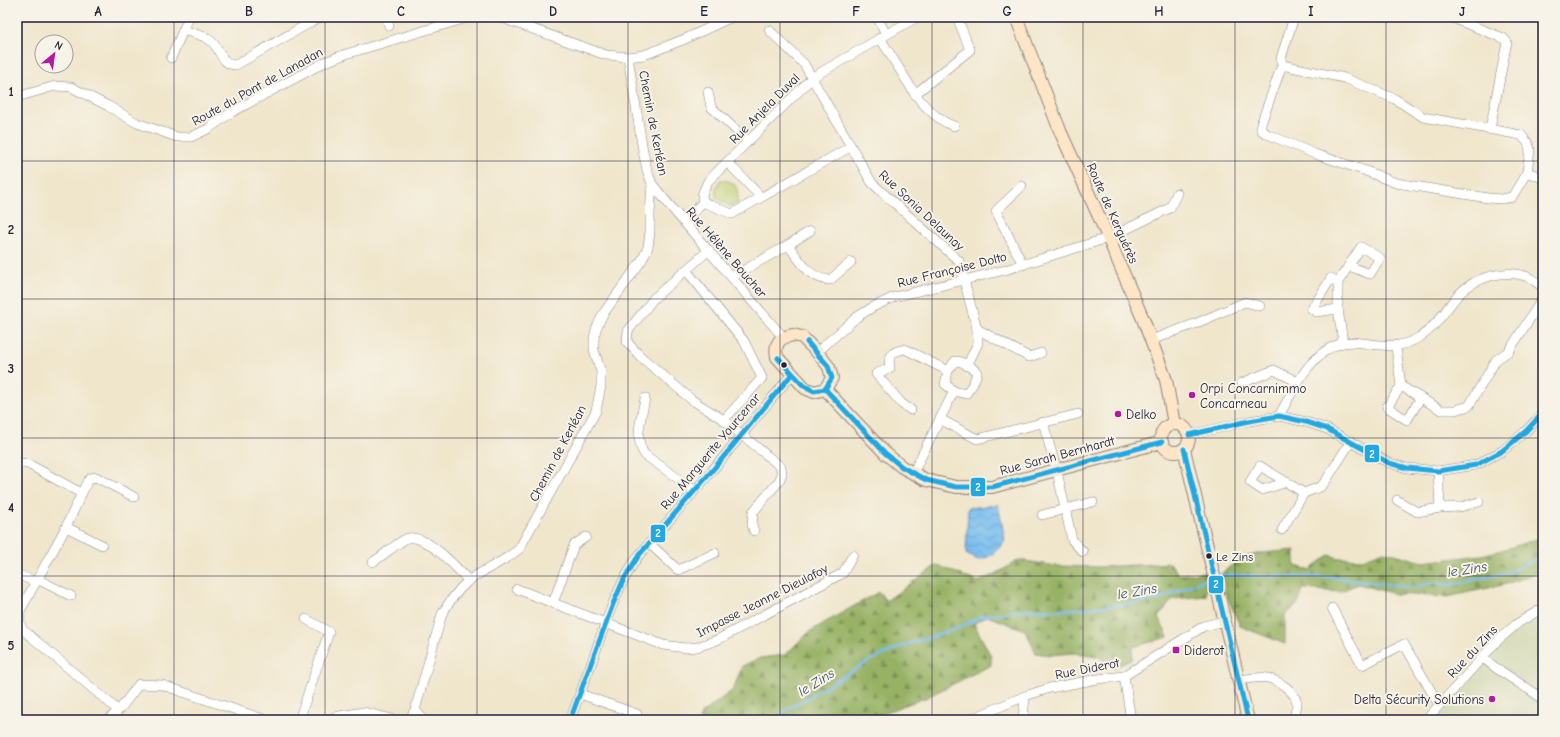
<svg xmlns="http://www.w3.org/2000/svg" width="1560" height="737" font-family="'Comic Neue',sans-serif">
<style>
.built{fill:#dadebd}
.green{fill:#c0d073;stroke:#717957}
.forest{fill:url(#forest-firs);stroke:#5d6a50}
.water{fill:url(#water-waves);stroke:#4d7095}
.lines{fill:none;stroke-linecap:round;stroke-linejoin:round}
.stream{stroke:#78beef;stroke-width:2.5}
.street-casing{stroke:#898484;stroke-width:10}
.secondary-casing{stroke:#898484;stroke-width:14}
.street{stroke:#fff;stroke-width:9}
.secondary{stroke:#fde5c5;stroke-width:12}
.bus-1-casing{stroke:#f7f3e8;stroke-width:8}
.bus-1{stroke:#23a7e0;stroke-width:5}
.grid{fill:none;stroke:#22223b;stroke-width:1;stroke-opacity:0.55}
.bus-dot{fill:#22223b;stroke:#f7f3e8;stroke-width:1.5}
.poi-dot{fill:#b5179e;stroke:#f7f3e8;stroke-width:1.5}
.labels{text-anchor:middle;stroke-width:4;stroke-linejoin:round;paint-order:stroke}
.bus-label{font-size:12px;fill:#22223b;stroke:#f7f3e8;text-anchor:start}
.street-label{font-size:13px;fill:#22223b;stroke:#f7f3e8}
.poi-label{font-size:13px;fill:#22223b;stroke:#f7f3e8;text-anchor:start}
.water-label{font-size:14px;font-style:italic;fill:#3c5171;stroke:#f7f3e8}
.line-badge{stroke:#f7f3e8;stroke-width:1.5}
.badge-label{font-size:11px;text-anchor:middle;font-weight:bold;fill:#fff}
.neatline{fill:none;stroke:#22223b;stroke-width:1.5}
.grid-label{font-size:13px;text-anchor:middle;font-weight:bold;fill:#22223b}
</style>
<defs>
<pattern id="forest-firs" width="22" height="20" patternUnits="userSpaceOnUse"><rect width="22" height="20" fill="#98b265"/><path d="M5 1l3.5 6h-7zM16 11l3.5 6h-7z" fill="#7c9054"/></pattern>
<pattern id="water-waves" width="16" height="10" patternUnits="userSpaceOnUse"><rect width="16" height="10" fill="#78beef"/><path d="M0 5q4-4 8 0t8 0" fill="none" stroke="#629ac3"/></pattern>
</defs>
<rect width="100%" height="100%" fill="#f7f3e8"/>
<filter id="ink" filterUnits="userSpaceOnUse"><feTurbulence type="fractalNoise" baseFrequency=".025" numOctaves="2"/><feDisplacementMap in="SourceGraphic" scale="8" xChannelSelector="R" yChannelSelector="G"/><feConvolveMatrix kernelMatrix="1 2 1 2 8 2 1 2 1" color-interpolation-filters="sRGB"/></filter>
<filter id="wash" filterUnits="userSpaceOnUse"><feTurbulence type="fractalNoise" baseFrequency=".012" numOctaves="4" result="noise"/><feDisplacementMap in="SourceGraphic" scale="16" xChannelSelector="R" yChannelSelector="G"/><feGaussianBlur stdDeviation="0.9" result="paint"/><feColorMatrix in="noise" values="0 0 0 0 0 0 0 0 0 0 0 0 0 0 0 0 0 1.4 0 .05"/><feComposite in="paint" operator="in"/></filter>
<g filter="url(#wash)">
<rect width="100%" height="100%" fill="#f0e6cc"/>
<polygon class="built" points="1543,616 1543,720 1434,720 1499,641"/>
<path class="green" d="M720,180C737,181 738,187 738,203L730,206L716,197V188Z"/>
<g class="forest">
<polygon points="1543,537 1543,567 1533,574 1507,584 1447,597 1395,594 1358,584 1340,592 1303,589 1298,604 1285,615 1285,644 1240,626 1226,594 1222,573 1241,558 1262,553 1295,550 1295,566 1310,570 1329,555 1339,558 1362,559 1384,551 1423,562 1482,555 1509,548"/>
<polygon points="1019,560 1056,566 1099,567 1170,563 1179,575 1206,572 1206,596 1173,599 1158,617 1168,637 1133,647 1132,659 1114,668 1099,657 1085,654 1073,653 1049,655 1036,653 1025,630 987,616 974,624 991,656 991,665 925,698 905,705 873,717 858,712 840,720 699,720 702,713 733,690 742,666 760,658 785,655 809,632 824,623 879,592 886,601 937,565 978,582 994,575"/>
</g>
<path class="water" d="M998,505L1005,540C996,552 992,557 978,560L966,554L968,508Z"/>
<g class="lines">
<g class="stream">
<polyline points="1218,575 1327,577 1357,580 1407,587 1417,587 1434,582 1451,585 1510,572 1543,556"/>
<polyline points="774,720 790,708 871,660 903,646 956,629 983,616 1029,609 1046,610 1080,609 1138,603 1159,599 1211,577"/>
</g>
</g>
</g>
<g filter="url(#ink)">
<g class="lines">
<g class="street-casing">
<g id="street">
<polyline points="386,17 389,26"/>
<polyline points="499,17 606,55 628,57 644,55 685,39 732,17"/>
<polyline points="877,17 886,34"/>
<polyline points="1450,17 1503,38 1507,42 1490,129"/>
<path d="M183,30C191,33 203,35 210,40C221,48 220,65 236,65L320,17"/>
<polyline points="769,30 804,64 872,183 959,261 977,329 978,343 967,366"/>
<path d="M880,38L915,94C925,107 939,121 954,126"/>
<polyline points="171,58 189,17"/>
<polyline points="1282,65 1344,78 1395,99 1423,117 1521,135 1528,143 1530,150 1527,172 1512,197 1502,199 1488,198 1396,183 1366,171 1315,154 1267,134 1261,130 1261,124 1282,65 1281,58 1294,17"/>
<polyline points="708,92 711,107 748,141"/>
<polyline points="915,94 970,50 957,17"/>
<polyline points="17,97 55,86 71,87 108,106 137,123 177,137 191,137 208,129 232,112 325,62 346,54 470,17"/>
<polyline points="727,162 761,197"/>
<polyline points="1527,172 1543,178"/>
<polyline points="652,184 676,213 783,337"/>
<polyline points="1022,186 996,211 1023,265"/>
<polyline points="703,202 702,195 708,181 813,77 917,17"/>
<polyline points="703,202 732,214 850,147"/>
<polyline points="684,222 703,202"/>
<polyline points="788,245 810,231"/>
<polyline points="709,250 654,298 628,331 627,342 640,356 692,400 724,420 781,467 782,474 779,481 753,512 752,525 754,531"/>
<polyline points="686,270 744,341 762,378 724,420"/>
<path d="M732,277L788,245C800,260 809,279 830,280L851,262"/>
<polyline points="1338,309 1316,312 1312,309 1331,278 1338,282"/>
<polyline points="977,329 1029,357 1041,353"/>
<polyline points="1151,340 1197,323 1245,302 1260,306"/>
<polyline points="1343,343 1338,309 1338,282 1361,247 1380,258 1370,274 1349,266"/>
<polyline points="1396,347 1401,386 1387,407 1407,420 1420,399"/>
<polyline points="817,352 857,317 873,307 894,297 1005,270 1108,238 1170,208 1177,193"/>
<path d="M955,361C962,361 973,367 977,373L973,384L966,394L954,391L945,384L948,371Z"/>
<polyline points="1242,383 1274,370 1298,382"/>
<polyline points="1401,386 1441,410 1455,410 1469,406 1496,360 1509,351 1543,298"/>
<path d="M645,398C642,417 633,439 645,455L694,490"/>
<polyline points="911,410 902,404 876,374 890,368 889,360 892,354 897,351 905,349 948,371"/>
<path d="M1279,416C1294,389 1310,351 1343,343C1352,341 1362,343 1370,344C1391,346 1401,348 1420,337C1436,327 1446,309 1458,295C1475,277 1505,268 1528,277C1534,280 1538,284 1543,287"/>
<polyline points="940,419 977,439 1078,414"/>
<polyline points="1043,422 1058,476 1072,540 1083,552"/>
<polyline points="1189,435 1249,421 1279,416 1306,422 1327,429 1389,463 1407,468 1438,471 1476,465 1502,451 1526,431 1543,413"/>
<polyline points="17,464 23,463 30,465 81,493"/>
<polyline points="1438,471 1440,508"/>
<polyline points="913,473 954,391"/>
<polyline points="1287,482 1262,490 1250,482 1260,466 1304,493"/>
<polyline points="1397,500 1417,512 1440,508 1460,507 1479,502"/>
<polyline points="1042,515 1093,502"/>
<polyline points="66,527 102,545"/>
<polyline points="1282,530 1304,493 1320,487 1325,482 1351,441"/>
<polyline points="586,537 574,545 553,603 663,645 686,648 697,647 717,640 843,573 853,555"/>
<polyline points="649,543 678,570 715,553"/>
<path d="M373,562C380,558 402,539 408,538C427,534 457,568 469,581"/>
<polyline points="17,574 36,582"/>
<polyline points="37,579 71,596"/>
<polyline points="517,589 553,603"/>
<polyline points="1332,608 1362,665 1404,644 1439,705"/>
<polyline points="1482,657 1496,668 1539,696 1543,701"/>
<polyline points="1124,676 1131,720"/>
<path d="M1240,680C1248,679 1259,676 1268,678C1279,681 1297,692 1297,705C1296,709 1295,714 1294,718"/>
<polyline points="580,694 637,714"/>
<polyline points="118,710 22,629 20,622 20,611 66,527 87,482 91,478 96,477 134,497"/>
<polyline points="415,710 424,720"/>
<polyline points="108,720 121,708 139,684 162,685 266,720"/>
<polyline points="299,720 329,632 306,619"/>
<polyline points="326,720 339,716 364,712 396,720"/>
<path d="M409,720L415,710L442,614C449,602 457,591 467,582C483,569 503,563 519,549L596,411L601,386V372L594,350V339L596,329L603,314L642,260L648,247L650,232V214L652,184L647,170L643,151L628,57"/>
<path d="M570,720C578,699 586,678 594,656C606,621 617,586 639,555L711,472L792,374"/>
<polyline points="969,720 1025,696 1050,688 1098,679 1124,676 1204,626 1225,621"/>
<polyline points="1023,720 1025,696"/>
<polyline points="1426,720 1498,640 1518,623 1543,608"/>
</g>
</g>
<g class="secondary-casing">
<g id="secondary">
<polyline points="1016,17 1061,133 1101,221 1143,319 1166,380 1174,424"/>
<path d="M793,335L802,337L817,352L829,367L832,378L825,389L814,392L805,388L777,357C774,343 780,337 793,335Z"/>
<polyline points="825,389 885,453 902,467 926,480 956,487 992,487 1162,442"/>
<circle cx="1175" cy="438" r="14"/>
<polyline points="1184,449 1248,720"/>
</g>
</g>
<use href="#street" class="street"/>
<use href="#secondary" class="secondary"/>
<g class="bus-1-casing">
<g id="bus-1">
<polyline points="807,342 828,366"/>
<polyline points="807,342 828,366"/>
<polyline points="778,358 803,385"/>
<polyline points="778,358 803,385"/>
<polyline points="803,385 814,391 825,389 832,378 828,366"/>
<polyline points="825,389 885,453 902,467 926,480 956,487 992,487 1162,442"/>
<polyline points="1189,435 1249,421 1279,416 1306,422 1327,429 1389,463 1407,468 1438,471 1476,465 1502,451 1526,431 1543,413"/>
<polyline points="1184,449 1248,720"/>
<polyline points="570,720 613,604 624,579 639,555 711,472 792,374"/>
</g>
</g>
<use href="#bus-1" class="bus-1"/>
</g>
</g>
<path class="grid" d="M174,17V720M325,17V720M477,17V720M628,17V720M780,17V720M932,17V720M1083,17V720M1235,17V720M1386,17V720M17,161H1543M17,299H1543M17,438H1543M17,576H1543"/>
<g class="bus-dot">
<circle cx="784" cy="365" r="3.5"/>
<circle cx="1209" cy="556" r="3.5"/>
</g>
<g class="poi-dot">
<circle cx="1192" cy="395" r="4"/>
<circle cx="1118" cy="414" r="4"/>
<rect x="1172" y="646" width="8" height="8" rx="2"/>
<circle cx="1492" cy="699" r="4"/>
</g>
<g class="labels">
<g class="bus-label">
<text x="1216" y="561">Le Zins</text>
</g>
<g class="street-label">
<text transform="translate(257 86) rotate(-29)" y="5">Route du Pont de Lanadan</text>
<text transform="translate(764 108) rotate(-45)" y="5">Rue Anjela Duval</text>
<text transform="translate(654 123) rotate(79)" y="5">Chemin de Kerléan</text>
<text transform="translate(922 210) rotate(43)" y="5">Rue Sonia Delaunay</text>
<text transform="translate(1113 213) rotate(66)" y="5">Route de Kerguérès</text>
<text transform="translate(727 252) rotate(49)" y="5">Rue Hélène Boucher</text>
<text transform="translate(952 269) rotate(-14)" y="5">Rue Françoise Dolto</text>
<text transform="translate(710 451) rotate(-50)" y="5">Rue Marguerite Yourcenar</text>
<text transform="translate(557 453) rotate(-62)" y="5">Chemin de Kerléan</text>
<text transform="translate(1057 455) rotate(-15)" y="5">Rue Sarah Bernhardt</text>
<text transform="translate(762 600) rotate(-27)" y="5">Impasse Jeanne Dieulafoy</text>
<text transform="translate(1472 651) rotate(-47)" y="5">Rue du Zins</text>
<text transform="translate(1087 668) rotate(-11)" y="5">Rue Diderot</text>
</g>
<g class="poi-label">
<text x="1200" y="393">Orpi Concarnimmo<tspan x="1200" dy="15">Concarneau</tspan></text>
<text x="1126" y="419">Delko</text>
<text x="1184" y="655">Diderot</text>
<text x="1484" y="704" text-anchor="end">Delta Sécurity Solutions</text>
</g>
<g class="water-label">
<text transform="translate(1467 569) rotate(-9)" y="5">le Zins</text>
<text transform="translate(1137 591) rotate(-10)" y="5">le Zins</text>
<text transform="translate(816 682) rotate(-32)" y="5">le Zins</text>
</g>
</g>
<g class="line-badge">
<rect x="1364" y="444" width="16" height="19" rx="4" fill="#23a7e0"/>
<rect x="970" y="477" width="16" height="20" rx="4" fill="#23a7e0"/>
<rect x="650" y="524" width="16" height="19" rx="4" fill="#23a7e0"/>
<rect x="1208" y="575" width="16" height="19" rx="4" fill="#23a7e0"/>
</g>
<g class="badge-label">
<text x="1372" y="458">2</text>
<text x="978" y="491">2</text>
<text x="658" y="537">2</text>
<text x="1216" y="588">2</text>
</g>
<rect width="1560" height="737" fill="none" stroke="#f7f3e8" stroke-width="44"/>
<g transform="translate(54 54) rotate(29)"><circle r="19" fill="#f7f3e8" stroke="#a29fa3"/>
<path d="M0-3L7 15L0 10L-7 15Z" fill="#b5179e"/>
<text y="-6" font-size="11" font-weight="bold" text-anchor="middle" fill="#22223b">N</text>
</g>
<rect x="22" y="22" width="1516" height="693" class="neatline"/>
<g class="grid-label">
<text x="98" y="16">A</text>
<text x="249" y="16">B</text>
<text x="401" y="16">C</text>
<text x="553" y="16">D</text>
<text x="704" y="16">E</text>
<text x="856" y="16">F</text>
<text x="1007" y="16">G</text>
<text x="1159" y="16">H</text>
<text x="1311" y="16">I</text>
<text x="1462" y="16">J</text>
<text x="11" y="96">1</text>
<text x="11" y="234">2</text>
<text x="11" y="373">3</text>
<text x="11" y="512">4</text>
<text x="11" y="650">5</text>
</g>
</svg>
